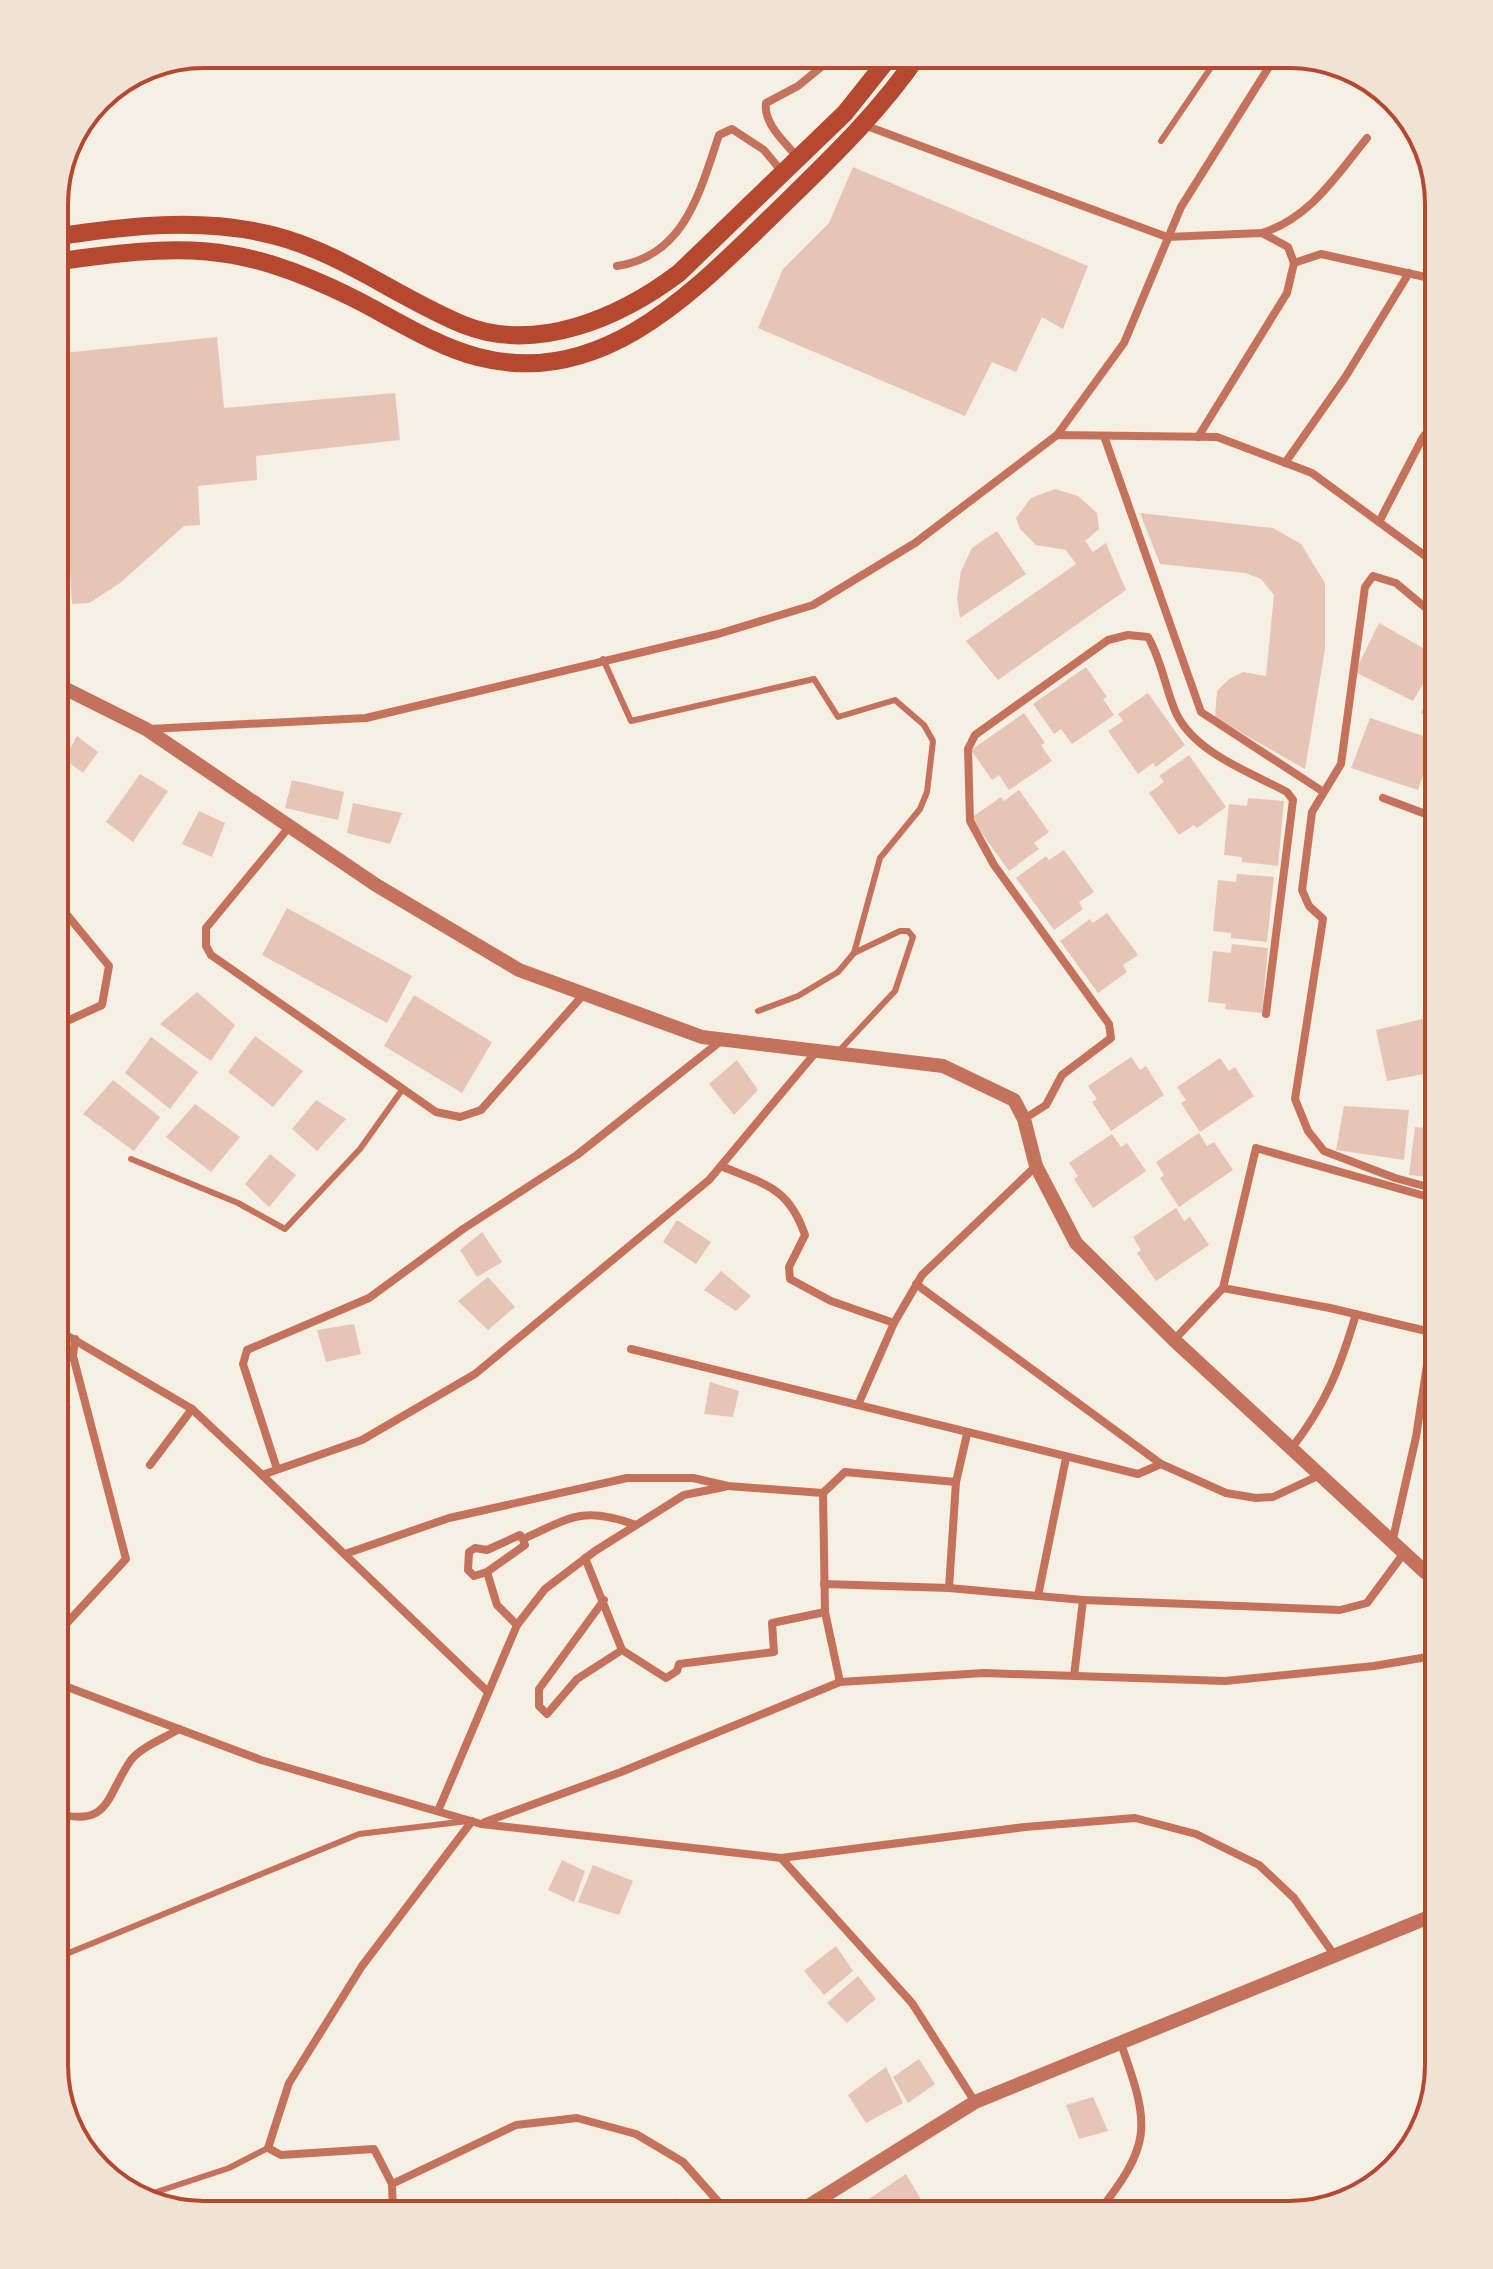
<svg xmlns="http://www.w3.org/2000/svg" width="1493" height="2269" font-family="'Fira Sans',sans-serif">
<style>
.building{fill:#e6c5b7}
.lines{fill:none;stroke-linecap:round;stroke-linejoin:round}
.service{stroke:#c5725c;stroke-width:6}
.minor{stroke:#c5725c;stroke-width:8}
.tertiary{stroke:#c5725c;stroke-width:14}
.primary{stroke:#b5482f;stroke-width:18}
.rim{fill:none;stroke:#b5482f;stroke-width:4}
</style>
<rect width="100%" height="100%" fill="#f6efe4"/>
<g class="building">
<polygon points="853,167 1088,266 1063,329 1042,317 1016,372 992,362 965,416 758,328 783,269 829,223"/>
<polygon points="217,337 224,408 395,393 400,440 256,456 257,480 198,486 200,525 184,526 120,583 89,603 72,604 70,570 54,572 54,354"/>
<polygon points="1055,489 1078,496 1097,513 1099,529 1085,541 1093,552 1106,543 1126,590 998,680 966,641 1076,564 1066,550 1036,545 1020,529 1016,518 1031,498"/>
<polygon points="1140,513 1273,528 1301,544 1325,583 1325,649 1305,769 1215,718 1217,691 1229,679 1243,672 1266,676 1274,595 1261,579 1245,573 1160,564"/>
<polygon points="997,531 1026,574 960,618 957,599 961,571 972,548"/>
<polygon points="1379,623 1439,657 1413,701 1355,672"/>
<polygon points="1086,667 1107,697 1103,699 1114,715 1072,744 1061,729 1054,734 1033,704"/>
<polygon points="1439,677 1439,721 1421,713"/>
<polygon points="1148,693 1185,745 1156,767 1153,763 1138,774 1108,731 1123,721 1118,714"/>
<polygon points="1024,713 1045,743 1041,745 1052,761 1009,790 999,775 992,780 971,750"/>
<polygon points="1370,718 1435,740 1418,790 1351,768"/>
<polygon points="77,736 98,752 83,773 64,759"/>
<polygon points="1189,755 1226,807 1197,828 1194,825 1179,835 1149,793 1164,782 1159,776"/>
<polygon points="140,774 168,791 133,842 106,822"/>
<polygon points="292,780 344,792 338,820 285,808"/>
<polygon points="1019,790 1049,832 1034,843 1039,849 1009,871 971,818 1001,797 1004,801"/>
<polygon points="1248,798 1284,801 1278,866 1242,862 1242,857 1224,855 1229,804 1247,806"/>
<polygon points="353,803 402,813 390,844 347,833"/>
<polygon points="199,811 225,823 212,857 182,844"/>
<polygon points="1064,850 1094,892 1079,902 1083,909 1054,930 1016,878 1046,856 1049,860"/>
<polygon points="1237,874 1274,877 1267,942 1231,938 1231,933 1213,931 1218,880 1236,882"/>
<polygon points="287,908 412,976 387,1023 262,955"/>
<polygon points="1107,913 1138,955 1123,965 1127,972 1098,993 1060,941 1090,919 1093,923"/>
<polygon points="1232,944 1268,948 1262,1013 1225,1009 1226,1004 1208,1002 1213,951 1231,953"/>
<polygon points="197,992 235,1025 211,1061 160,1024"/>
<polygon points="414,995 492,1042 462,1093 384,1046"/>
<polygon points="1439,1015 1439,1071 1387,1081 1376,1030"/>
<polygon points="255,1036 303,1071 273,1107 228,1072"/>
<polygon points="151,1037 198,1072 170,1109 125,1073"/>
<polygon points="1131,1057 1140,1070 1146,1066 1164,1095 1111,1131 1092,1102 1097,1099 1088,1086"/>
<polygon points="1220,1058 1229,1071 1235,1067 1254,1096 1200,1132 1181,1103 1186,1100 1177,1087"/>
<polygon points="737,1060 758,1090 734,1115 709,1084"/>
<polygon points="113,1080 160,1117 134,1151 83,1114"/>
<polygon points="316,1100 346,1119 317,1151 292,1129"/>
<polygon points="195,1104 240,1137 211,1172 166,1137"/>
<polygon points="1344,1106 1409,1110 1404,1160 1336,1150"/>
<polygon points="1415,1127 1439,1129 1439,1178 1409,1175"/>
<polygon points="1199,1133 1207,1146 1214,1142 1233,1170 1179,1207 1160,1178 1164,1175 1156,1162"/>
<polygon points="1112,1134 1121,1147 1127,1143 1146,1171 1093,1208 1074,1179 1078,1176 1069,1163"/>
<polygon points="270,1154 296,1175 269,1207 245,1184"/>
<polygon points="1176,1208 1184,1221 1190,1217 1209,1245 1156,1281 1137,1253 1141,1250 1133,1237"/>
<polygon points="677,1220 711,1242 696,1264 663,1242"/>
<polygon points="482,1232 502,1262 477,1277 460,1250"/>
<polygon points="721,1271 751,1296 736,1311 704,1290"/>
<polygon points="488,1277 515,1307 488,1330 458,1301"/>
<polygon points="354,1324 361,1354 326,1362 317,1330"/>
<polygon points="57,1352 71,1408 65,1412 54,1400 54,1353"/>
<polygon points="710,1382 739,1391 733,1417 704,1414"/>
<polygon points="562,1860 585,1871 574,1902 548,1890"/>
<polygon points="593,1865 633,1881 619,1915 578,1902"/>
<polygon points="836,1946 853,1971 824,1995 804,1971"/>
<polygon points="858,1976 876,1999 847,2023 827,2003"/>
<polygon points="919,2059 935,2084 908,2103 893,2077"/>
<polygon points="886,2067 903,2103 866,2123 848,2095"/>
<polygon points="1093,2097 1108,2131 1079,2139 1066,2105"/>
<polygon points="906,2174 930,2215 872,2215 863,2203"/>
<polygon points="677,2198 695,2215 660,2215"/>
</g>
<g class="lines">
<g class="service">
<polyline points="1161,141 1220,54"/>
<polyline points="603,659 631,721 814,679 838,717 895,700 924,725 933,741 927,792 920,809 880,858 854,953 838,972 798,996 758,1011"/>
<polyline points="837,1053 895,991 913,937 908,931 900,931 854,953"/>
<polyline points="131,1159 238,1203 285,1229 360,1149 402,1090"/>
<polyline points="54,1959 359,1834 468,1821"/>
<polyline points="138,2198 229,2168 268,2148"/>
</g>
<g class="minor">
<polyline points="864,125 1167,237 1262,233 1288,247 1294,263 1287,293 1198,437"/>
<path d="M798,158C786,143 763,124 766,103L798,86L837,54"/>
<path d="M1262,233C1310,218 1336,176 1367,138"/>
<polyline points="1294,263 1321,254 1439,280"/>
<path d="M617,266C685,256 700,191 719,135L732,129L764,150L783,173"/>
<polyline points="1057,435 1124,343 1181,207 1277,54"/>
<polyline points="1104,436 1201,712 1322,791"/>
<polyline points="1285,463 1346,376 1409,273"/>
<polyline points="1379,522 1422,439 1439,416"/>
<polyline points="149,729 366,718 718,634 813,605 915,543 1057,435 1217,437 1312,473 1439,566"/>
<polyline points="1383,798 1439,819"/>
<polyline points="290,826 206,928 206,946 211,955 436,1112 460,1117 481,1110 584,994"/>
<polyline points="54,1027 102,1005 109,966 54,899"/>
<path d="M1024,1119L1046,1105L1062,1075L1111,1038L1109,1024L994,865L970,821L968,749L975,735L1108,640L1128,635L1148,637C1162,661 1165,688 1176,713C1195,753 1250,772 1287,792L1293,800L1266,1014"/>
<path d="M721,1166C765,1185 788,1186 805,1235L789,1267L790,1279L831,1301L894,1323"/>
<polyline points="1036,1166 922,1275 894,1323 858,1405 1138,1474 1161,1464"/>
<polyline points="1439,1190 1395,1178 1324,1151 1308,1131 1295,1099 1323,919 1309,906 1302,890 1312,812 1341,764 1365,587 1373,576 1396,583 1439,619"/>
<polyline points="916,1284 1161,1464 1226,1493 1256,1498 1273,1497 1318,1476"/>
<polyline points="1223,1288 1330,1308 1439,1334"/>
<polyline points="54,1328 192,1409 262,1475 362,1440 475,1374 709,1180 816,1052"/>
<polyline points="1174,1340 1223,1288 1256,1148 1439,1200"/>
<polyline points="631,1349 858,1405"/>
<path d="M1291,1449C1326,1404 1340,1368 1356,1314"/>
<polyline points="150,1465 192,1409"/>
<polyline points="277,1469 243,1364 247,1350 369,1298 463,1229 577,1155 722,1040"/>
<polyline points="262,1475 488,1692"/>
<polyline points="823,1493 825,1612 840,1682"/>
<polyline points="1392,1543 1416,1437 1432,1332"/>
<polyline points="345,1554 449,1518 627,1478 693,1478 728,1486 823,1493 845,1472 956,1482"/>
<polyline points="585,1558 622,1650 666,1678 677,1671 679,1664 774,1652 772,1623 825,1612"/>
<polyline points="487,1572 525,1545 523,1539"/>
<polyline points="824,1584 949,1588 1083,1600 1074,1676"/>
<polyline points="949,1588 956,1482 967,1434"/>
<polyline points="1038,1596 1066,1458"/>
<polyline points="604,1600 539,1689 539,1706 547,1714 577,1679 622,1650"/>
<polyline points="1083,1600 1340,1610 1367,1603 1404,1553"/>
<path d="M517,1625L497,1605L487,1572L474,1576L468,1570L469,1552L475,1548L487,1550L520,1535L523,1539C571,1517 583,1506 636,1525"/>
<polyline points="54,1637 126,1559 73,1356 75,1339"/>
<polyline points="54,1682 261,1760 481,1824 781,1858 912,2003 975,2102"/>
<polyline points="438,1811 517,1625 545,1589 595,1551 684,1495 724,1487"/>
<path d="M54,1813C111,1828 105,1797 131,1760C141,1747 165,1738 179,1729"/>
<polyline points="485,1822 621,1772 840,1682 984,1673 1225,1681 1374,1666 1439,1655"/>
<polyline points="781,1858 1025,1827 1135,1818 1196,1834 1259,1865 1294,1898 1335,1956"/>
<polyline points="392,2184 516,2125 577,2118 636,2134 683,2162 730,2215"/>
<polyline points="393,2215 392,2184 374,2149 281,2155 268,2148 289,2083 362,1966 472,1821"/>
<path d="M1096,2215C1152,2144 1151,2128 1121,2044"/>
</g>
<g class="tertiary">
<polyline points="54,683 146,729 376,885 519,970 702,1037 943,1066 1014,1100 1024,1119 1036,1166 1076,1243 1174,1340 1425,1572 1439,1576"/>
<polyline points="794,2215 975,2102 1439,1913"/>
</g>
<g class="primary">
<path d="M54,237C125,226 201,217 272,235C341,252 398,298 464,325C537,354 621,317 679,273L845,113L892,54"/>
<path d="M54,262C180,244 236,240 353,298C393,318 435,346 478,357C603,390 696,289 777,211C828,161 879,113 919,54"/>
</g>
</g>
<path d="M0 0H1493V2269H0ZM204 68H1289A136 136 0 0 1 1425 204V2065A136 136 0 0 1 1289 2201H204A136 136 0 0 1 68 2065V204A136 136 0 0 1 204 68Z" fill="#f1e2d6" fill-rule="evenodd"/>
<path class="rim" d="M204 68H1289A136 136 0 0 1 1425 204V2065A136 136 0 0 1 1289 2201H204A136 136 0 0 1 68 2065V204A136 136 0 0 1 204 68Z"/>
</svg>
